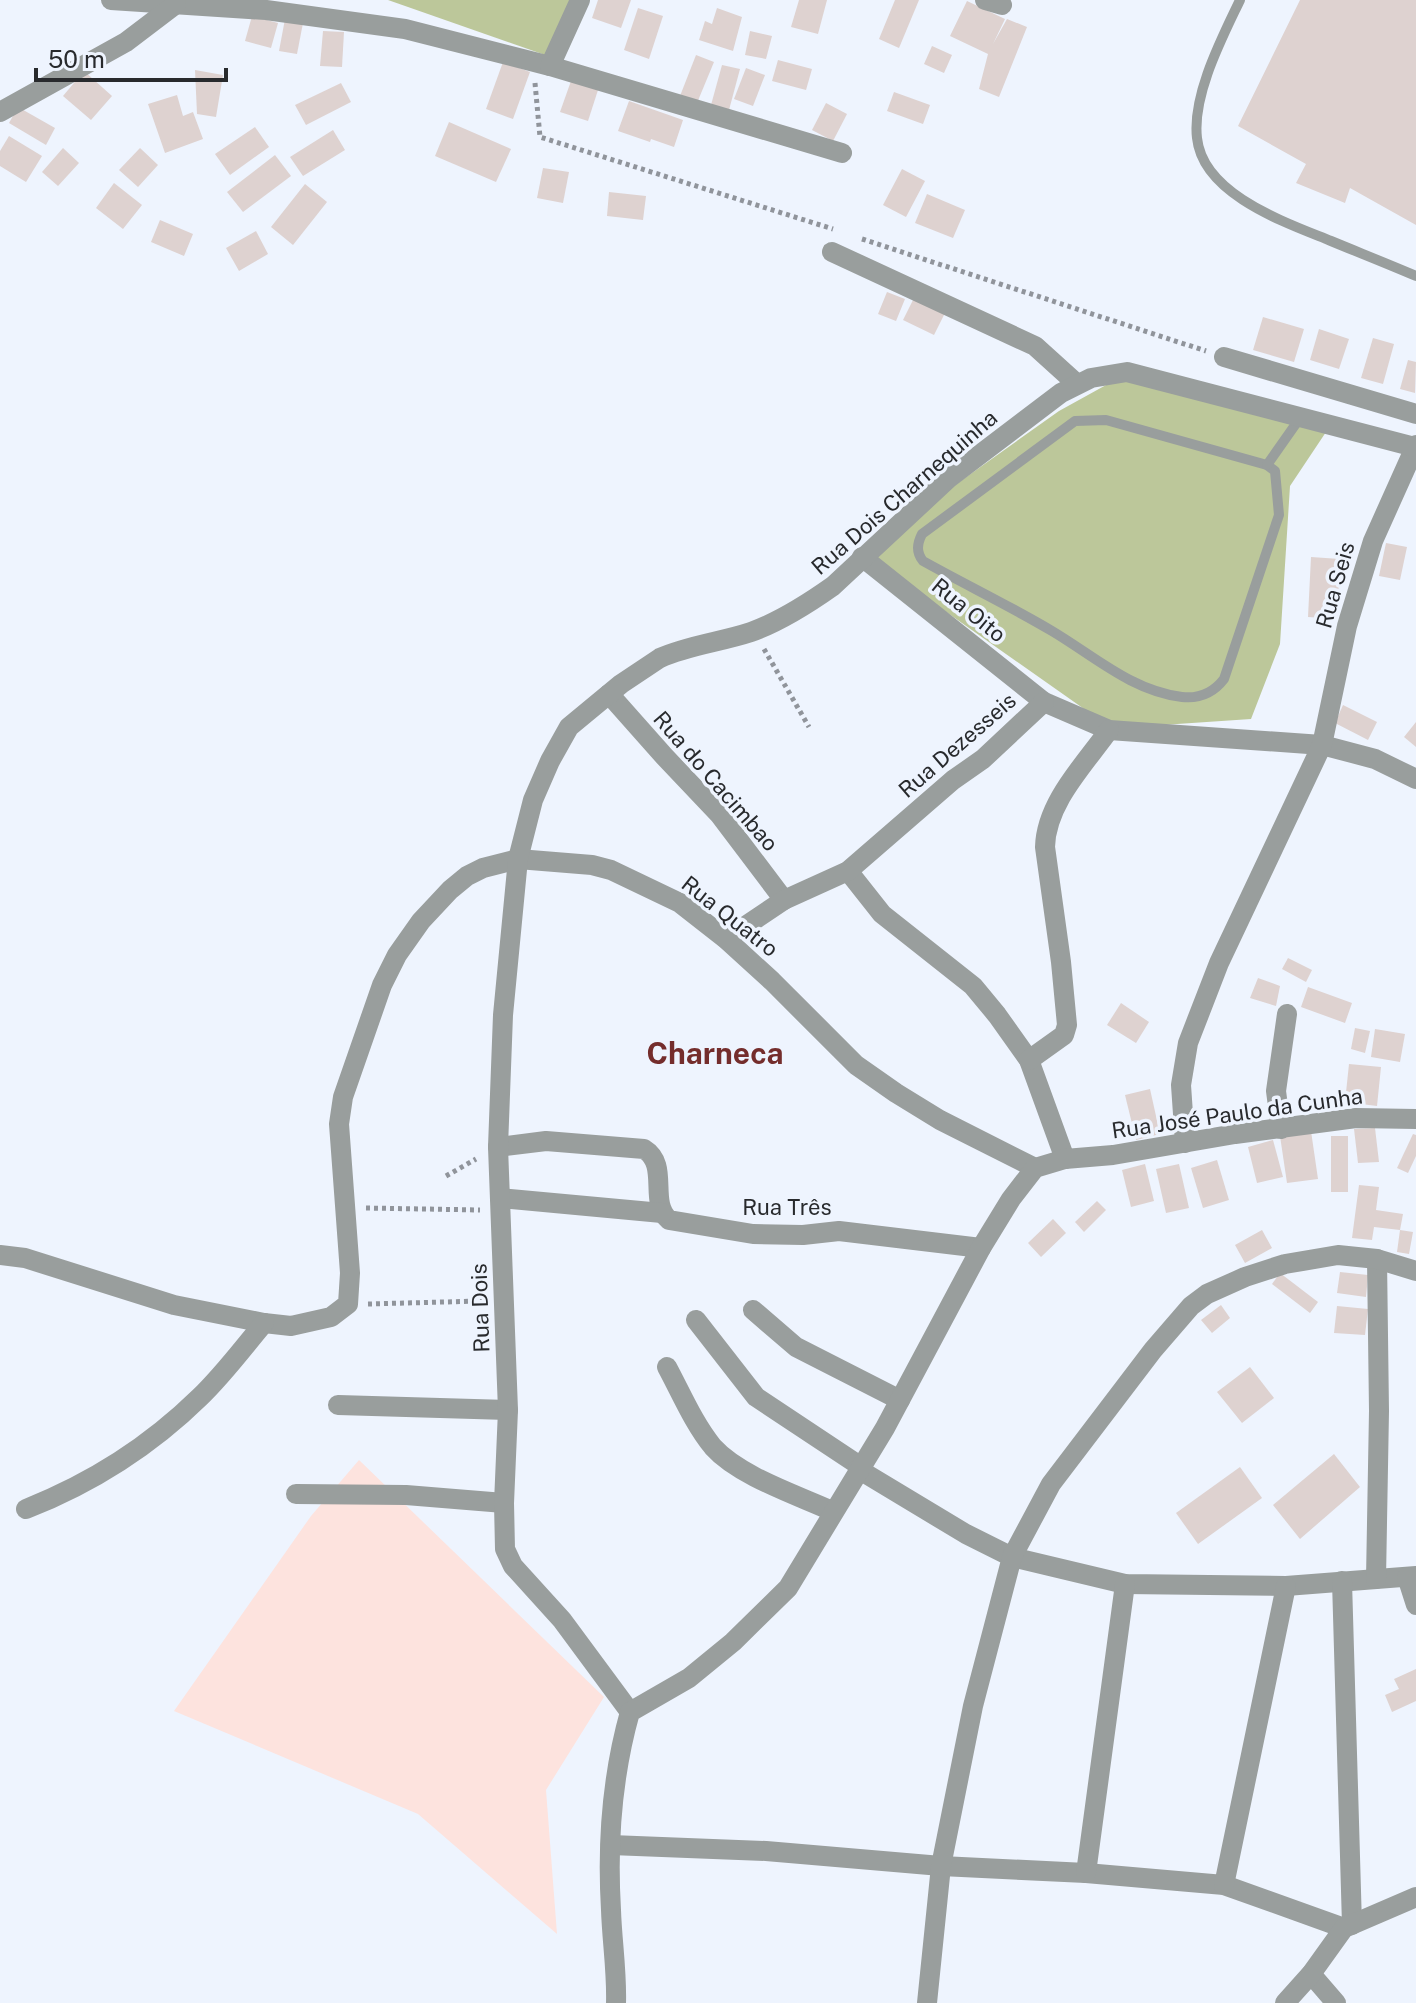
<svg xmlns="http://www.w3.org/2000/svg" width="1416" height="2003" font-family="'Public Sans',sans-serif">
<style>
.education{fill:#fde3de}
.green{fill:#bcc79a}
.building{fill:#ded2d0}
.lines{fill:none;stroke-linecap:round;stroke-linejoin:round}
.path{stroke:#90949b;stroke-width:5;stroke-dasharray:4 4;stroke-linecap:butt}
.lane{stroke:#999e9d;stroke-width:10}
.street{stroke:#999e9d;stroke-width:20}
.labels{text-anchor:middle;stroke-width:7;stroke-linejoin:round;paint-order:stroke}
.street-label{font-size:22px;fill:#282a2d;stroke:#eef4fe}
.district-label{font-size:30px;font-weight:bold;fill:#742d2c;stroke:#eef4fe}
</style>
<rect width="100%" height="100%" fill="#eef4fe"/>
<polygon class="education" points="359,1460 604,1697 546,1790 557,1934 418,1814 174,1711 311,1516"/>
<g class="green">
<polygon points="388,0 574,0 548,56"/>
<polygon points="1126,374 1328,429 1290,486 1280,644 1251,719 1118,728 1087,711 871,559 941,495 1059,411"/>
</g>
<g class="building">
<polygon points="598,0 631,0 621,28 592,18"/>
<polygon points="799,0 827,0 818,34 791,27"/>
<polygon points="895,0 919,0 899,48 879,39"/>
<polygon points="1300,0 1416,0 1416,225 1350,188 1345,203 1296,183 1306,164 1238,126"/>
<polygon points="967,1 1005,19 993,44 1007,19 1027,27 999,97 979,89 988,54 950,36"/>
<polygon points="638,8 663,16 649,59 624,50"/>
<polygon points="717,8 742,17 733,51 699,40 705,21 712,24"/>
<polygon points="252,16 278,23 271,48 245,41"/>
<polygon points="285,19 303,23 297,54 279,51"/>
<polygon points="323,31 344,32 342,67 320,66"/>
<polygon points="750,31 772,36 766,59 745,55"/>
<polygon points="932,46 952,55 944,73 924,64"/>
<polygon points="696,55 714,62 697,103 680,96"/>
<polygon points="778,60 812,69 806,90 772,81"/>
<polygon points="503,62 530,72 513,119 486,109"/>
<polygon points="722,65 740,69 729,110 711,105"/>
<polygon points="746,68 765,75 753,106 734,99"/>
<polygon points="195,70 223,75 216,117 197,114"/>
<polygon points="84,71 112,96 91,120 63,96"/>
<polygon points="571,81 598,90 588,121 560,112"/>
<polygon points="341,83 351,102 306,125 295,105"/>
<polygon points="894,92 930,105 923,124 887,111"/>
<polygon points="177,95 183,116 193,112 203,139 165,153 148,104"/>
<polygon points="629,101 683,120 674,147 651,139 650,142 618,131"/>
<polygon points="826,103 847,114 833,141 812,130"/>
<polygon points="18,107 55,128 46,145 9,123"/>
<polygon points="449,122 511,149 496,182 435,156"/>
<polygon points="255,127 269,147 230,175 215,154"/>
<polygon points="333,130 345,150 303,176 290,157"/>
<polygon points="9,136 42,156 26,182 0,166 0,151"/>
<polygon points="63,148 79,163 58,186 42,172"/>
<polygon points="140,148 158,165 138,187 119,170"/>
<polygon points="275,155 291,176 243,212 227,192"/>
<polygon points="543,168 569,172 563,203 537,198"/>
<polygon points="902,169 925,181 906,217 883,205"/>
<polygon points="114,183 142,205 123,229 96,208"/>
<polygon points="305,184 327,202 293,245 271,227"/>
<polygon points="609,192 646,196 643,220 607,216"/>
<polygon points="927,194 965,210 953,238 915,223"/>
<polygon points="160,220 193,234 184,256 151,242"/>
<polygon points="256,231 268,254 239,271 226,248"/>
<polygon points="887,292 905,299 896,321 878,314"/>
<polygon points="915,296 946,311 934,335 903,320"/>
<polygon points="1263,317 1304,329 1294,362 1253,350"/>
<polygon points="1319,329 1349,339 1339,369 1310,360"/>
<polygon points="1373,338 1394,344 1383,384 1361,378"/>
<polygon points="1408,360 1416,362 1415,393 1400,389"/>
<polygon points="1386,543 1407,547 1400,580 1379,576"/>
<polygon points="1311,557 1340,559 1337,619 1308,617"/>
<polygon points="1343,705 1377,722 1368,740 1335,723"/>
<polygon points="1416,722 1416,747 1404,737"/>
<polygon points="1288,958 1312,970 1306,982 1282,969"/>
<polygon points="1258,978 1280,986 1276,1006 1250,998"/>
<polygon points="1308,987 1352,1003 1345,1023 1301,1007"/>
<polygon points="1121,1003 1149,1022 1136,1043 1107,1025"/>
<polygon points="1355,1028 1370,1031 1365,1053 1351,1049"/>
<polygon points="1375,1029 1405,1034 1400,1062 1371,1057"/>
<polygon points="1349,1064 1381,1067 1377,1106 1345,1102"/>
<polygon points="1150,1089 1160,1134 1136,1140 1125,1095"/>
<polygon points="1375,1128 1379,1162 1358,1163 1354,1129"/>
<polygon points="1311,1131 1318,1179 1287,1183 1280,1136"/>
<polygon points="1413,1134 1416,1135 1416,1156 1408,1173 1397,1168"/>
<rect x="1331" y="1136" width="17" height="56"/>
<polygon points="1273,1140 1283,1177 1257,1183 1248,1147"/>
<polygon points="1217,1160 1229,1200 1203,1208 1191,1168"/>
<polygon points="1145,1164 1154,1201 1131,1207 1122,1170"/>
<polygon points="1179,1164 1189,1208 1166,1213 1156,1169"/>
<polygon points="1359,1185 1379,1187 1376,1210 1403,1214 1400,1230 1374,1227 1372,1240 1352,1238"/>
<polygon points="1097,1201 1106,1210 1084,1232 1075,1222"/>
<polygon points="1053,1219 1066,1233 1041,1257 1028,1243"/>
<polygon points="1262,1230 1272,1248 1245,1263 1235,1245"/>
<polygon points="1400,1230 1413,1232 1409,1254 1397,1252"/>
<polygon points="1340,1272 1368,1275 1366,1297 1337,1293"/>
<polygon points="1280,1273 1318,1302 1310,1313 1272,1284"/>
<polygon points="1221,1305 1230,1318 1212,1333 1201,1320"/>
<polygon points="1337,1306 1368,1309 1365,1335 1334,1333"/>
<polygon points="1250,1367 1274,1398 1242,1423 1217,1392"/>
<polygon points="1334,1454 1360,1487 1300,1539 1273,1505"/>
<polygon points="1240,1467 1262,1498 1198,1544 1176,1513"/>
<polygon points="1416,1669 1416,1701 1392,1712 1385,1695 1399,1689 1394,1679"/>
</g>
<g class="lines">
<g class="path">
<polyline points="535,83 540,137 833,229"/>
<polyline points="862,239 1206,351"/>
<polyline points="764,649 809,727"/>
<polyline points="446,1176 476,1159"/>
<polyline points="366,1208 480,1210"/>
<polyline points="368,1304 482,1301"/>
</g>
<g class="lane">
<path d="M1240,0C1222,38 1192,95 1197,138C1203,195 1287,223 1331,241C1360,253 1388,264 1416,276"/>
<path d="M1106,420L1267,465L1275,471L1279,515L1224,679C1214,692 1200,699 1182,697C1132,691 1094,656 1052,631C1010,606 966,585 923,561C916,552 917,544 922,534L1075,421Z"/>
<polyline points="1267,465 1300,418"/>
</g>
<g class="street">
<polyline points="111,0 266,10 405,29 550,66 842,153"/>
<polyline points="985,0 1002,5"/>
<polyline points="550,66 580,0"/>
<polyline points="0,112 126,42 176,4"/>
<polyline points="832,252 1035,346 1077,384"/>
<polyline points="1224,357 1416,414"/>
<polyline points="862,557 1044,702 1109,730 1322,745 1375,759 1416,779"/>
<polyline points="609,694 664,756 719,814 784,900"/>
<polyline points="848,871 882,914 973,986 997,1015 1029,1060 1065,1159"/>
<polyline points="726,939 784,900 848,871 953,780 983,759 1044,702"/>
<path d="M1029,1060L1064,1035L1067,1025L1061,962L1045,847C1046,803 1084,765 1109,730"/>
<polyline points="1281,1129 1276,1091 1287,1014"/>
<polyline points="1185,1143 1181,1085 1188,1043 1219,963 1322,745 1347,626 1373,541 1416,445"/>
<path d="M498,1147L546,1141L644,1149C670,1165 648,1202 669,1220L753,1234L803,1235L839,1231L981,1248"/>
<polyline points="500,1198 662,1213"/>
<polyline points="0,1255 25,1258 174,1305 264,1323 291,1326 331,1317 348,1304 350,1273 339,1124 343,1097 382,985 397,955 421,921 450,890 467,876 483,868 518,859 592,865 611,870 680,903 726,939 772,981 856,1065 896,1093 940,1120 1035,1168"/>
<polyline points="753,1310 796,1347 900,1400"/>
<polyline points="696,1320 756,1397 860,1466"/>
<path d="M667,1367C681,1393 694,1424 713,1447C739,1476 797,1495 832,1511"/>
<polyline points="338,1405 508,1410"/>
<polyline points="858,1469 966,1534 1012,1557 1125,1584 1286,1586 1416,1576"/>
<polyline points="296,1494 406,1495 504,1503"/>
<path d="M26,1509C92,1483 149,1447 200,1397C223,1375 243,1348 264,1323"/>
<polyline points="1407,1577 1416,1605"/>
<polyline points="1376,1579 1379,1411 1377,1259"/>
<polyline points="1342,1581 1352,1925"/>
<path d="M630,1712L562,1620L513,1566L505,1549L504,1503L508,1410L498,1147L503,1015L518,859L533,800L550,761L569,727L621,684L660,658C689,645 721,642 751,632C779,622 809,603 833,586L949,478L1061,393L1091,378L1127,372L1415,447"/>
<polyline points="611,1845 766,1851 941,1866 1086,1873 1224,1885 1344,1928"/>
<polyline points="1086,1873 1125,1584"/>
<polyline points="1224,1885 1286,1586"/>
<polyline points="1311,1974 1336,2003"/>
<path d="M616,2003C617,1972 612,1941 611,1910C607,1843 612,1776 630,1712L689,1678L733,1642L788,1588L885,1428L981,1248L1011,1199L1035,1168L1065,1159L1113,1155L1235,1134L1356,1118L1416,1119"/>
<polyline points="927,2003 941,1866 973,1706 1012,1557 1051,1484 1153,1350 1191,1306 1207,1294 1245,1277 1285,1264 1338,1255 1377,1259 1416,1271"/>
<polyline points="1285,2003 1311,1974 1344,1928 1416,1897"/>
</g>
</g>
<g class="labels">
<g class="street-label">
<text transform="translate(904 492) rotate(-41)" y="8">Rua Dois Charnequinha</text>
<text transform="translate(1335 585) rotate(-74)" y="8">Rua Seis</text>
<text transform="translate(969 610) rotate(39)" y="8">Rua Oito</text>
<text transform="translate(957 745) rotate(-41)" y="8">Rua Dezesseis</text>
<text transform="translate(716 781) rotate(49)" y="8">Rua do Cacimbao</text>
<text transform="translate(730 916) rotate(38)" y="8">Rua Quatro</text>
<text transform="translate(1237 1113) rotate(-8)" y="8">Rua José Paulo da Cunha</text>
<text x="787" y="1215">Rua Três</text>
<text transform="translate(480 1308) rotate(-92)" y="8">Rua Dois</text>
</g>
<g class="district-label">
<text x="715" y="1064">Charneca</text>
</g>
</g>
<path d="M36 68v12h190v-12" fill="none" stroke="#282a2d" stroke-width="4"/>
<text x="48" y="68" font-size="24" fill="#282a2d" stroke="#eef4fe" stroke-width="6" paint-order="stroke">50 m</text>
</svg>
